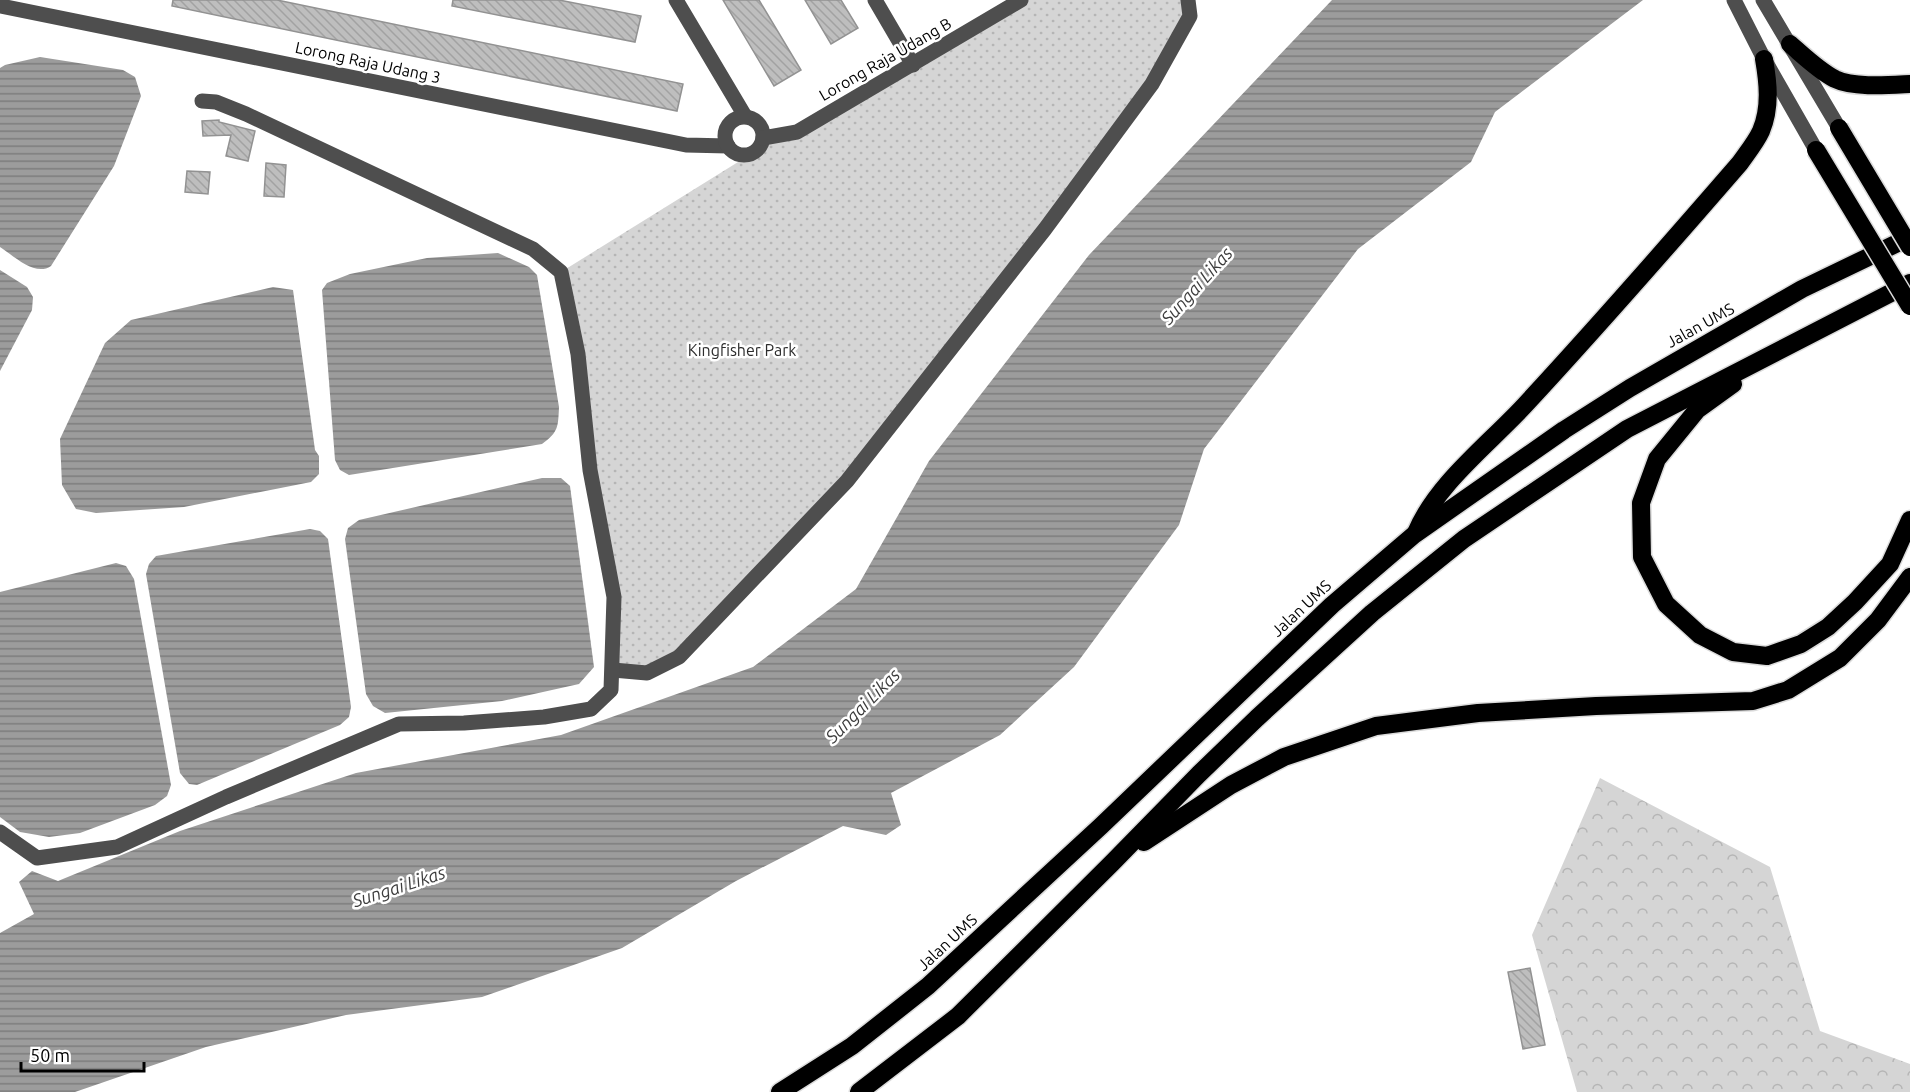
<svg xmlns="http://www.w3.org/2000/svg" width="1910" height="1092" font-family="Ubuntu,sans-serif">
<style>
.green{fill:url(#green-dots)}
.forest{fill:url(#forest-crowns)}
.water{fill:url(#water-rules)}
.building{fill:url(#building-back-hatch);stroke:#929292;stroke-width:1.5}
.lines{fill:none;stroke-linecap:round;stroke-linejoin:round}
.highway-casing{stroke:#dbdbdb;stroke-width:21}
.minor{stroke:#4e4e4e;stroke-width:15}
.highway{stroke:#000;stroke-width:18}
.highway-bridge-casing{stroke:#dbdbdb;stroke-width:21;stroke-linecap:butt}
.highway-bridge{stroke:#000;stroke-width:18}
.labels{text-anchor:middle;stroke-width:5;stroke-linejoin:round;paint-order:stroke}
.street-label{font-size:16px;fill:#000;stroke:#fff}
.park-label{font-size:16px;fill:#2c2c2c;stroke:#fff}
.water-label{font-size:18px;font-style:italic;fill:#3d3d3d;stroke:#fff}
</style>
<defs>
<pattern id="green-dots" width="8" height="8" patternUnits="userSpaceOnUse" patternTransform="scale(1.5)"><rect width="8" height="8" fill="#d5d5d5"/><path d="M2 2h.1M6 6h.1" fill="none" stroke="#b5b5b5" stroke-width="1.8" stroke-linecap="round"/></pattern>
<pattern id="forest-crowns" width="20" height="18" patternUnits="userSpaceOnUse" patternTransform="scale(1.5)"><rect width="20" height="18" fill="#d5d5d5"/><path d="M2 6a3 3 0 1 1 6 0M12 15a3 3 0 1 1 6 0" fill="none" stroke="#b5b5b5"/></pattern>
<pattern id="water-rules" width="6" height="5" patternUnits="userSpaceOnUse" patternTransform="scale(1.5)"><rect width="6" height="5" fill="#9c9c9c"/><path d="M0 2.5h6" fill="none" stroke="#7d7d7d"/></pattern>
<pattern id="building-back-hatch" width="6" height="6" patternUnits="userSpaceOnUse" patternTransform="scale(1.5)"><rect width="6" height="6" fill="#bebebe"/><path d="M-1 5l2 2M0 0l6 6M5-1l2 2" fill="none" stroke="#a2a2a2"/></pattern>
</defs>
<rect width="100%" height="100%" fill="#fff"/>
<polygon class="green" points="1021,0 1188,0 1190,16 1152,84 847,481 701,633 647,673 613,670 614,597 561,272 759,149 763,138 797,132"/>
<polygon class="forest" points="1600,778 1770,867 1820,1031 1910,1064 1910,1092 1577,1092 1532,935"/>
<g class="water">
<polygon points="1332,0 1643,0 1495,112 1471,162 1358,249 1204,449 1179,525 1074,667 1000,735 891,793 901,825 886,835 843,826 736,881 622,948 482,997 346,1015 206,1047 75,1092 0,1092 0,933 34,914 19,882 32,871 58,881 180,831 356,773 561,735 753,667 856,589 929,461 1089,255"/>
<path d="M40,57L123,70L135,77L141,96L114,166L51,266C35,277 14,256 0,247V68L5,65Z"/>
<path d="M498,253L529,267L537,275L559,407C558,426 559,432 542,444L349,475L340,470L335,460L322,290L327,283L350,274L427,258Z"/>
<polygon points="0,270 27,287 33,297 32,310 0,371"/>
<polygon points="273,287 293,290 315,450 319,456 319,474 311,482 184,507 96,513 76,509 62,485 60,439 105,343 131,320"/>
<polygon points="542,478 561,478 570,486 594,667 579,684 502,701 385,713 373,706 366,694 345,539 348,528 359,520"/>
<polygon points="310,529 320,531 328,539 351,707 349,717 340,725 197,785 189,784 180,773 146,574 149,564 156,556"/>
<polygon points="116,563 126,566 134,579 171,785 167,796 155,805 80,833 49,837 20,832 0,817 0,592"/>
</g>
<g class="building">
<polygon points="173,0 277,0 683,84 677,111 172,6"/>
<polygon points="453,0 559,0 641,16 635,42 452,6"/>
<polygon points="723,0 759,0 801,70 774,86"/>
<polygon points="805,0 841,0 858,28 831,44"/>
<polygon points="219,120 219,122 255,131 248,161 226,156 231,135 203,136 202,121"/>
<polygon points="266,163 286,165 284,197 264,196"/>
<polygon points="187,171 210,172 208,194 185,192"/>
<polygon points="1530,968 1545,1045 1523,1049 1508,972"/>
</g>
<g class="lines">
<g class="highway-casing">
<g id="highway">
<path d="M1790,44C1804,56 1818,70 1835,79C1853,88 1890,85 1910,84"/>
<polyline points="1733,384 1697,410 1657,459 1641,503 1642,557 1666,604 1700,635 1733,652 1767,656 1801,644 1828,627 1855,602 1890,564 1910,520"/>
<path d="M1416,533C1436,484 1489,444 1525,405C1598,326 1669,245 1740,163C1747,153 1756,142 1761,131C1771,107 1768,82 1764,59"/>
<polyline points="1144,842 1231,785 1284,757 1376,726 1478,713 1596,706 1753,701 1788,690 1840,658 1878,620 1910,577"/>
<polyline points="780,1092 852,1046 928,986 1101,826 1332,605 1415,534 1564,430 1630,388 1802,289 1910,237"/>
<polyline points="859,1092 958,1016 1112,863 1199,774 1257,718 1372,613 1464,539 1627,429 1910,283"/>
</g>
</g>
<g class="minor">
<polyline points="676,0 745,116"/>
<polyline points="875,0 913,65"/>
<polyline points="1734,0 1764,59 1816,150"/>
<polyline points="1763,0 1839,128"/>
<polyline points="1,6 686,145 728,146"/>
<circle cx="744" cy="136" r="19"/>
<polyline points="763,138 797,132 1021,0"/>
<polyline points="613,670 647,673 679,657 847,481 1045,229 1152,84 1190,16 1188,0"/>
<polyline points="0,832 37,858 117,847 226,797 399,724 464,723 544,717 591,709 611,690 614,597 590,470 578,354 561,272 533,249 246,114 216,102 202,101"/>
</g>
<use href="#highway" class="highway"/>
<g class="highway-bridge-casing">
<g id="highway-bridge">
<polyline points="1839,128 1910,247"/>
<polyline points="1816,150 1910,306"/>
</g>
</g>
<use href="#highway-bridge" class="highway-bridge"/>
</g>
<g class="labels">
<g class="street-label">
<text transform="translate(885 59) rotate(-30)" y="6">Lorong Raja Udang B</text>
<text transform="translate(368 62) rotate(12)" y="6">Lorong Raja Udang 3</text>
<text transform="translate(1700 325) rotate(-29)" y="6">Jalan UMS</text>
<text transform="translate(1301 608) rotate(-43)" y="6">Jalan UMS</text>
<text transform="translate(947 942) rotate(-43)" y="6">Jalan UMS</text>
</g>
<g class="park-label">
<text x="742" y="356">Kingfisher Park</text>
</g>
<g class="water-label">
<text transform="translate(1197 286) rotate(-48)" y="6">Sungai Likas</text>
<text transform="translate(863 706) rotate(-45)" y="6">Sungai Likas</text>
<text transform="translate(399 887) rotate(-18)" y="6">Sungai Likas</text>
</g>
</g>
<path d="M21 1062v9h123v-9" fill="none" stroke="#000000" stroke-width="3"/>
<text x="30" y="1062" font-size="18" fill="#000000" stroke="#ffffff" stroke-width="4.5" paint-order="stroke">50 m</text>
</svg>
